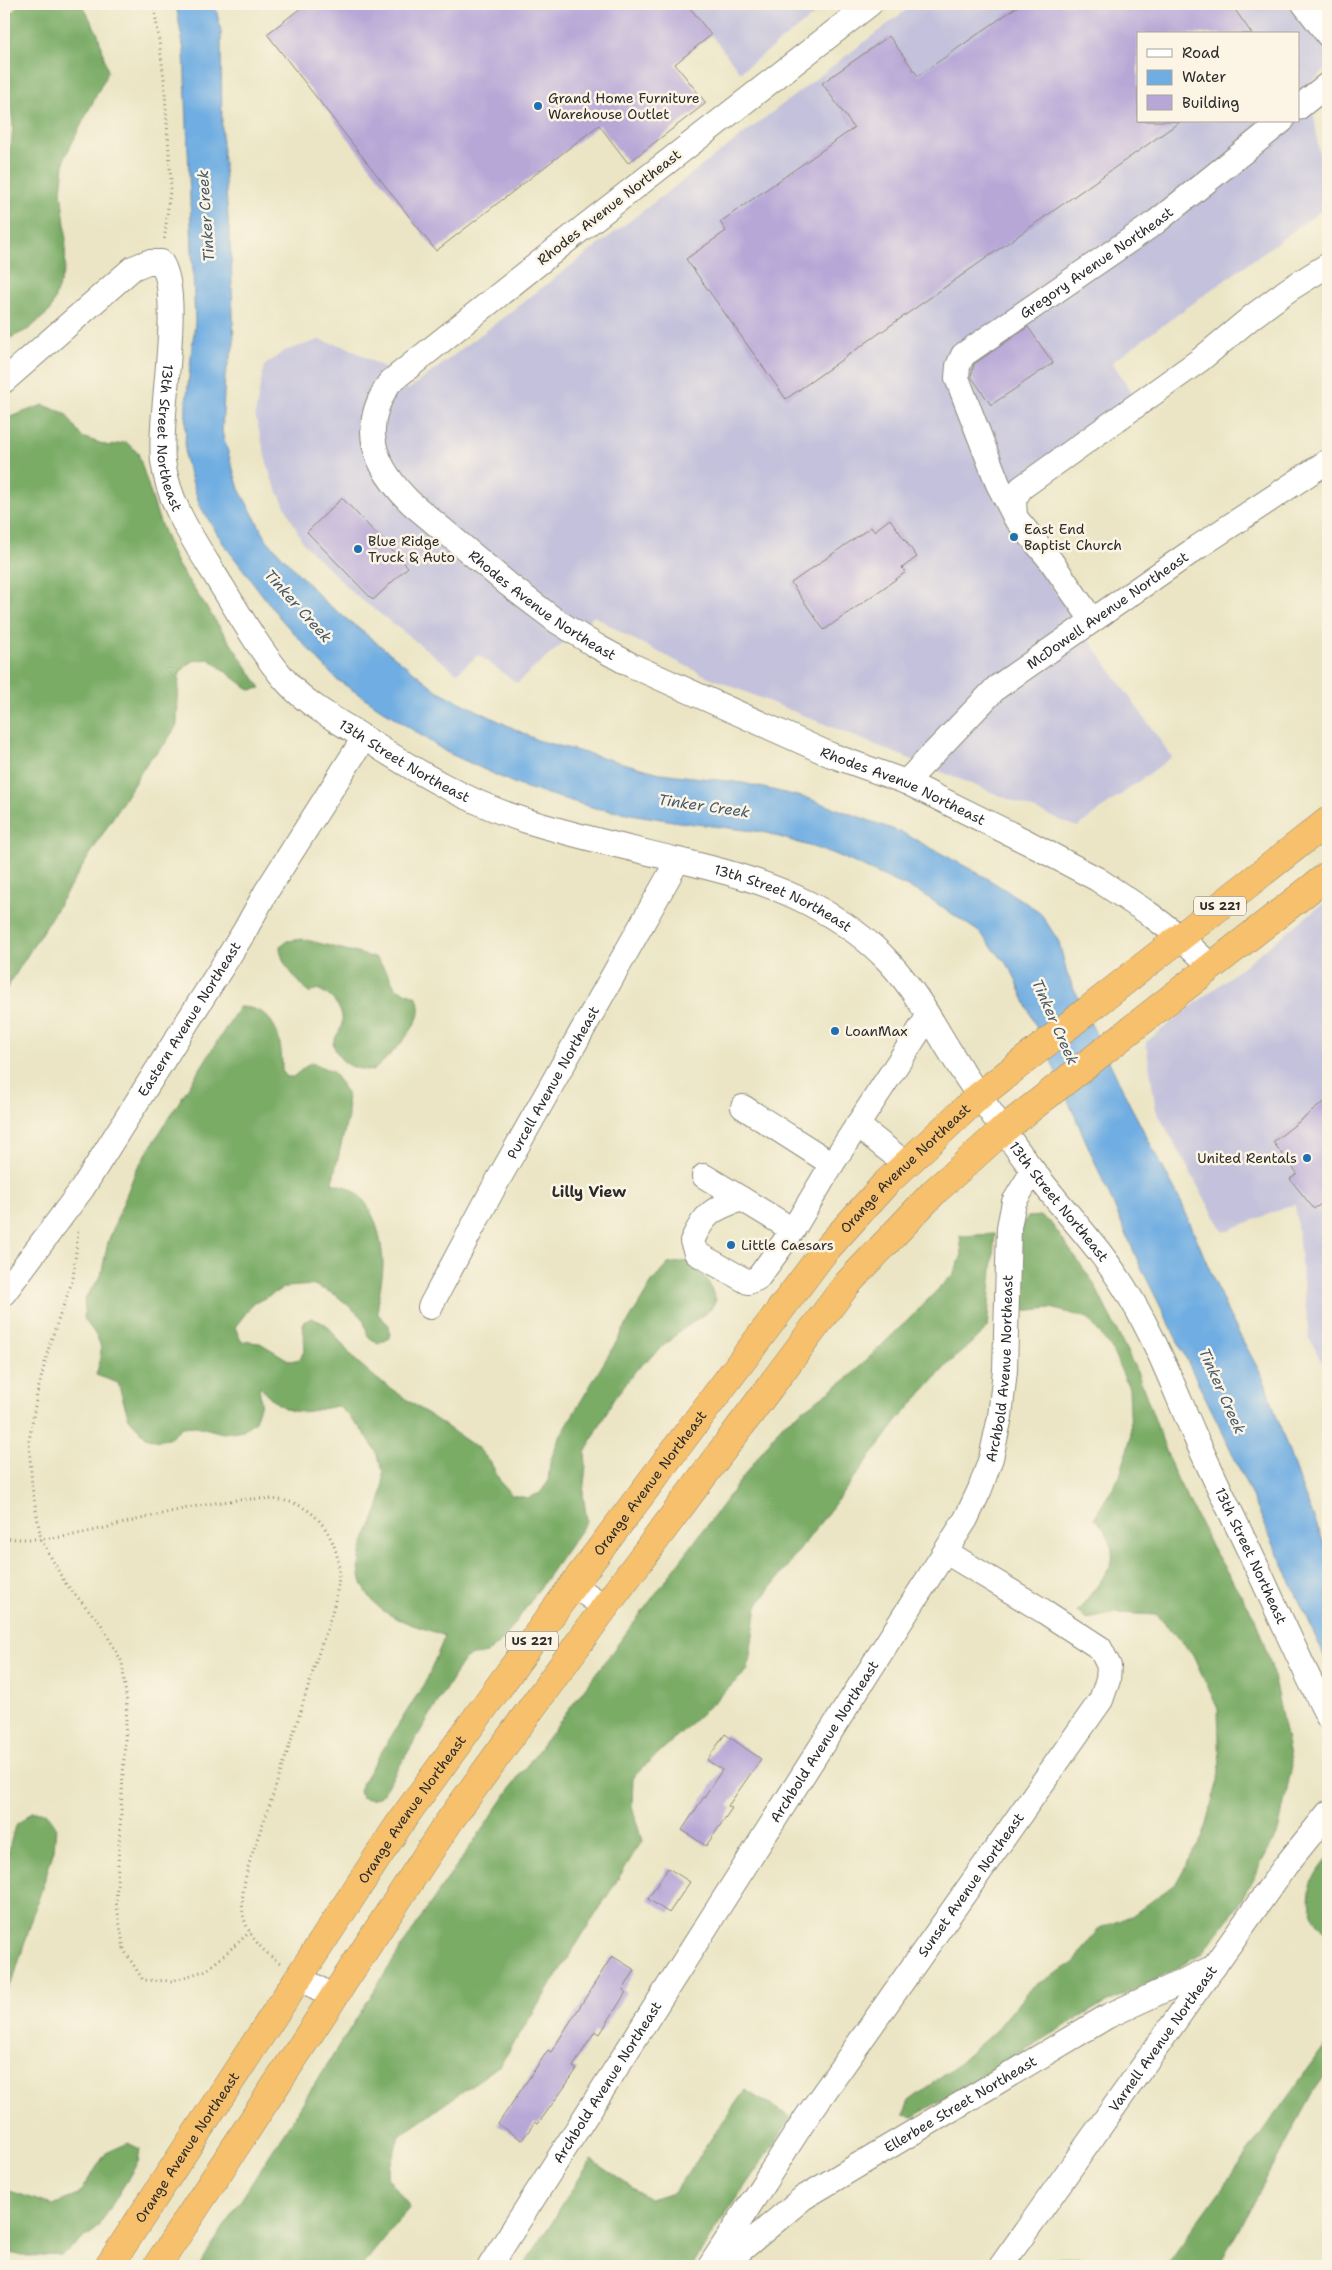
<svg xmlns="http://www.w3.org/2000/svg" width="1332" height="2270" font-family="'Shantell Sans',sans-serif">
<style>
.industrial{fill:#c3c1db;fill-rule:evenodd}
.forest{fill:#7aac66;stroke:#526c48}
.water{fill:#70ade2;stroke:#4e6c86}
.building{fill:#b7a7d7}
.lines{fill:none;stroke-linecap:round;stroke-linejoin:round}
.minor-casing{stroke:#8b8878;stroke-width:26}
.highway-casing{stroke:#8b8878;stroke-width:29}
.path{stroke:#8b8878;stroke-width:3;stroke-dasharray:1 4;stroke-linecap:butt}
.minor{stroke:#fff;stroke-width:24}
.highway{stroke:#f7c06c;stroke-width:28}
.poi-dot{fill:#1f6fb2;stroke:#fcf5e5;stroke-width:2}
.labels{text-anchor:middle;stroke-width:5;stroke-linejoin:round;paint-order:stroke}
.shield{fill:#fcf5e5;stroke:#6a6863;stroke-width:1}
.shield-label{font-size:12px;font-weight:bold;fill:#2b2b2b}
.poi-label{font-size:14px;fill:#2b2b2b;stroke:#fcf5e5;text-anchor:start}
.street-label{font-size:14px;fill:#2b2b2b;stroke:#fcf5e5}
.water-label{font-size:15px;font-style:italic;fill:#43586b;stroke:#fcf5e5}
.neighbourhood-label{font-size:15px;font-weight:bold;fill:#2b2b2b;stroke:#fcf5e5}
</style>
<rect width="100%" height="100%" fill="#fcf5e5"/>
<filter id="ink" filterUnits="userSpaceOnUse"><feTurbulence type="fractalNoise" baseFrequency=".02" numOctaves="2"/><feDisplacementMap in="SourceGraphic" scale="10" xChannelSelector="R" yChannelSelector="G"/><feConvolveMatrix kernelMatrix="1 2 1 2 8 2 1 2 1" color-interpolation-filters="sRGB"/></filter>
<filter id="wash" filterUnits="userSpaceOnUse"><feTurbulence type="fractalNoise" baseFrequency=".0096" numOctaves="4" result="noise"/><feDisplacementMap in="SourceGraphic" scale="20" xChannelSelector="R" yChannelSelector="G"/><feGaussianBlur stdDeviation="1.12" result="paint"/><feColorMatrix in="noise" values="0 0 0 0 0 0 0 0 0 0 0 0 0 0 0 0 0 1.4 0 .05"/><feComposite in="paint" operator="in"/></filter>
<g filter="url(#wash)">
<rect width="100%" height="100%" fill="#ebe5c5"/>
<g class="industrial">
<polygon points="687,4 829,4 740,72"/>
<path d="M914,4H1328V68L1310,83L1326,207L1112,362L1136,399L1012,488L1009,527L1172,757L1077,827L704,675L627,636L594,616L517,683L478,655L457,673L354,594L303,543L271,478L255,415L264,366L284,351L319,340L347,347L383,367L408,390ZM1138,34H1298V121H1138Z"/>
<polygon points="1328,900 1328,1373 1309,1338 1295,1204 1223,1232 1156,1110 1146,1042"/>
</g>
<g class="forest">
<path d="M20,4H82L98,34L108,72L65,157L61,191L66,233L65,269L50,311L29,329L4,341V162C14,146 17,112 4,96V22Z"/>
<polygon points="43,405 65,413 82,437 109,446 126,442 138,453 159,520 177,564 261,688 250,690 209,659 192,661 179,674 177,725 165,744 148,761 4,993 4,419"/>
<path d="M303,939L376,958L387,972L396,988L417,997C418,1001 420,1008 419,1013C418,1028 385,1062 372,1071C351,1068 339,1064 333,1043C335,1037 341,1030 342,1024C344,1008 330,994 317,989L309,993C297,979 280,964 280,946L287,941Z"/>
<path d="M239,1007C277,1007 282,1040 282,1071L287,1077H293L311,1062L333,1072L347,1093L348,1116L332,1183C336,1185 342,1185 347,1187C373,1199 382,1237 383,1264C383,1281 377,1297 378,1314L389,1325L390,1338L378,1344L368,1336L363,1318L336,1295L314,1285L286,1287L253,1304L235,1327L241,1341L260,1343L290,1361L300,1359L305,1349L303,1322L312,1318L327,1325L353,1358L377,1379L479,1449L491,1463L501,1483L512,1495L528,1498L540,1493L548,1482L550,1462L559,1438L652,1282L668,1264L687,1261L707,1279L716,1299L711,1309L678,1333L636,1370L613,1400L585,1453L586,1465L583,1494L587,1521L504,1639L487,1653L470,1656L462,1662L384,1792C377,1800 372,1801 361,1797L359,1791L362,1783L427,1679L445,1636C423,1627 389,1621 373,1601C338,1559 380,1529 383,1486C386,1453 360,1426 338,1406C295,1413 291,1420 259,1386L261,1403L255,1421L243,1430L223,1433L196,1426L182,1427L169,1438L159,1441L146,1437L129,1419L118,1383L96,1375C105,1346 102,1343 84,1319L85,1298L101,1276L108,1242L136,1170Z"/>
<path d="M1040,1216L1050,1222L1093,1282L1139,1376L1173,1470L1210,1544L1255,1618L1271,1665L1292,1765L1278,1832L1240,1902L1202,1954L1153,1981L1097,2007L913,2117L903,2115L909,2101L951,2070L996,2030L1032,1987L1074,1963L1098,1929L1133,1915L1176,1883L1203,1835L1220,1773L1218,1709L1193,1655L1157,1615L1117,1613L1087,1619L1077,1612C1084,1603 1108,1573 1111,1564C1116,1548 1106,1528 1094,1518L1120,1476L1131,1436L1129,1388L1111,1348L1088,1318L1051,1308L1019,1311L1014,1302L1020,1225L1028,1217Z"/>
<polygon points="995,1234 987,1329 948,1364 899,1419 757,1606 748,1670 633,1777 632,1807 642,1841 500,2065 399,2136 387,2177 410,2207 362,2266 199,2266 421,1917 522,1772 782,1425 848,1378 914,1314 954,1273 962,1255 960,1236"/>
<polygon points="32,1812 46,1812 56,1826 54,1850 14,1977 4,1993 4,1867 15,1826"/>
<path d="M1328,1858V1935C1301,1911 1305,1884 1328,1858Z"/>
<polygon points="1328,2041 1328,2071 1312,2094 1219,2266 1166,2266"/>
<polygon points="745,2090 792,2118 716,2228 692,2266 524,2266 591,2160 649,2199 674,2192"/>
<polygon points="128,2143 140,2149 138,2162 98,2228 61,2255 22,2256 4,2251 4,2189 52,2205 78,2195 106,2153"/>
<polygon points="1061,2257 1079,2257 1094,2266 1038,2266 1047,2261"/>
</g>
<polygon class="water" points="176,4 215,4 221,31 222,138 231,257 234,344 225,375 222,432 239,489 267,540 325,602 438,691 537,740 660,773 743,783 810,799 903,833 985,877 1040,912 1059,942 1067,974 1129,1103 1182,1204 1228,1313 1264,1380 1299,1481 1328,1553 1328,1664 1224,1435 1138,1261 1011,969 979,932 923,894 835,854 763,832 679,822 595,808 520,786 446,752 336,679 280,618 223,543 200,506 185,458 186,404 195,322 184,51"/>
<g id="blocks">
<g class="building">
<polygon points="306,4 687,4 711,35 675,64 706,103 628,163 599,125 436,251 267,34"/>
<polygon points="1021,4 1231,4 1252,34 1138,34 1138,121 1181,121 786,399 686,259 726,231 720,222 854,128 822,83 889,36 918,76"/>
<polygon points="1028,327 1053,363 991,405 971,376 974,364"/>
<polygon points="342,498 408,567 373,600 307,532"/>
<polygon points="890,519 917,557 902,568 906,572 824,630 791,583 871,527 874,531"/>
<polygon points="1328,1099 1328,1199 1314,1209 1290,1179 1297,1173 1273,1142"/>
<polygon points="725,1734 761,1759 728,1806 732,1808 706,1846 682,1830 722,1770 707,1760"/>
<polygon points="668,1868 690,1882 669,1913 648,1899"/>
<polygon points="612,1956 635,1970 623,1990 626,1992 600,2034 595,2031 573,2067 577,2069 566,2085 538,2124 535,2122 522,2140 498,2124 548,2050 551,2052"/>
</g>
</g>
</g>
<g filter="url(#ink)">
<use href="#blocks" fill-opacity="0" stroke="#8b8878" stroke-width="1"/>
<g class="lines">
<g class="minor-casing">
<g id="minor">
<path id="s1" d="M870,4L584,227L390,382C358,428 374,467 411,503L509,585L555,620L598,647L631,665L831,755L906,782L1027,842L1097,879L1148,913L1180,937L1212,967"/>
<polyline points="1304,4 1328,35"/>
<polyline points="1298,108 1328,84"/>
<path id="s2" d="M4,381L133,268L148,262H161C184,296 158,413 163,461C169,508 199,548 223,588C242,619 261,652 285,680C306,705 339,721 366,739C417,772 469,803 527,821C575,836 625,847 674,859C720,870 765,881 808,903C837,918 866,937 889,962C923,998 944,1047 973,1087C993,1115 1011,1142 1032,1169C1064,1212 1103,1250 1130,1297C1156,1340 1174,1388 1194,1434C1216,1483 1240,1531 1263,1580C1284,1626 1305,1672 1328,1717"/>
<polyline points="1015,517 1014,500 1021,488 1200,360 1253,316 1288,290 1328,265"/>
<path id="s3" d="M1092,620L1051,561L1015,517L998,484L957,378L958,366L963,355L1156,222L1282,121"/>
<path id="s4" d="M906,782L996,688L1198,547L1328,461"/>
<polyline points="743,1107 832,1164 928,1017"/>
<polyline points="857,1125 906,1164"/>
<polyline points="704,1176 793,1230"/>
<path d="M742,1199C713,1208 704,1214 692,1241L696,1253L748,1282L758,1278L793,1230L832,1164"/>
<path id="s5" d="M4,1293L82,1189L244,932L266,892L364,738"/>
<path id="s6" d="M430,1307L493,1189L678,860"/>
<polyline points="573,1585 605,1607"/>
<polyline points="299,1977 333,1997"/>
<path id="s7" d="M490,2266L966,1519L980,1489L991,1458L1000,1417L1005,1370L1009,1227L1014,1202L1033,1171"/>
<path id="s8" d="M710,2266L806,2118L1101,1700L1108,1680L1109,1666L1100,1648L1045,1612L946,1552"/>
<path id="s9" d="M722,2266L803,2198L1108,2016L1214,1967"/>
<path id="s10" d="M1001,2266L1286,1865L1328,1813"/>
</g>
</g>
<g class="highway-casing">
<g id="highway">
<path id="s11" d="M109,2266L402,1820L573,1585L823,1253L885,1184L979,1096L1328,821"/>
<polyline points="157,2266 448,1823 605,1607 847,1284 935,1191 1003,1130 1328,875"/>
</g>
</g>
<g class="path">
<polyline points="154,4 164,78 171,182 164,242"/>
<polyline points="78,1232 73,1279 50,1343 37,1394 29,1441 32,1487 41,1539 65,1583 101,1624 122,1662 127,1704 116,1901 124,1950 143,1980 172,1981 207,1970 250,1932"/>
<path d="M4,1538C25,1540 47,1539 68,1536C123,1527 258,1479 304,1508C325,1520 339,1548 339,1572C339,1598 325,1634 317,1658C301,1711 284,1763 266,1815C256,1843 239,1883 243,1913C246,1934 263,1952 280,1963"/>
</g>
<use href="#minor" class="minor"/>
<use href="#highway" class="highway"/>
</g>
</g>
<g class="poi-dot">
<circle cx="538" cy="106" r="5"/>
<circle cx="1014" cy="537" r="5"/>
<circle cx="358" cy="549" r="5"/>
<circle cx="835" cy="1031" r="5"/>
<circle cx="1307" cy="1158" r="5"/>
<circle cx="731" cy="1245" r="5"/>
</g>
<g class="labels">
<g class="shield">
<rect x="1194" y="896.5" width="52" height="19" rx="4"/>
<rect x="506" y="1631.5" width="52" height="19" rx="4"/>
</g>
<g class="shield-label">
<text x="1220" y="910">US 221</text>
<text x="532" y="1645">US 221</text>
</g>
<g class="poi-label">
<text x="548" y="103">Grand Home Furniture<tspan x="548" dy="16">Warehouse Outlet</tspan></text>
<text x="1024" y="534">East End<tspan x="1024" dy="16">Baptist Church</tspan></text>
<text x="368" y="546">Blue Ridge<tspan x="368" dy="16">Truck &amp; Auto</tspan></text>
<text x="845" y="1036">LoanMax</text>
<text x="1297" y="1163" text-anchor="end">United Rentals</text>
<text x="741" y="1250">Little Caesars</text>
</g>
<g class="street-label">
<text transform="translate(609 207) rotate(-38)" y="5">Rhodes Avenue Northeast</text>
<text dy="5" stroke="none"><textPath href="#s3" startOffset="466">Gregory Avenue Northeast</textPath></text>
<text dy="5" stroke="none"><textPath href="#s2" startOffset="379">13th Street Northeast</textPath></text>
<text dy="5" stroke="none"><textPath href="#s1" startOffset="914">Rhodes Avenue Northeast</textPath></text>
<text dy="5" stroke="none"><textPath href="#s4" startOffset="266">McDowell Avenue Northeast</textPath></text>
<text dy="5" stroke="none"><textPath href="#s2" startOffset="799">13th Street Northeast</textPath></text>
<text dy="5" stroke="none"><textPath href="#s1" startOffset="1319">Rhodes Avenue Northeast</textPath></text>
<text dy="5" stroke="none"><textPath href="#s2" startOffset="1204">13th Street Northeast</textPath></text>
<text dy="5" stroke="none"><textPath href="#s5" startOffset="331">Eastern Avenue Northeast</textPath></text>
<text dy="5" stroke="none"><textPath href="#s6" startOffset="256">Purcell Avenue Northeast</textPath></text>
<text dy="5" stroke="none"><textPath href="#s11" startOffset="1358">Orange Avenue Northeast</textPath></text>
<text dy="5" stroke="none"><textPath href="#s2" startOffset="1624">13th Street Northeast</textPath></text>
<text dy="5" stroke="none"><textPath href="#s7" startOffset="1042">Archbold Avenue Northeast</textPath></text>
<text dy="5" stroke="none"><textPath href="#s11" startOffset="952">Orange Avenue Northeast</textPath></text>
<text dy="5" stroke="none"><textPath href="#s2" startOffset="2029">13th Street Northeast</textPath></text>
<text dy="5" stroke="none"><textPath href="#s7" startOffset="622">Archbold Avenue Northeast</textPath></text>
<text dy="5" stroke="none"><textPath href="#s11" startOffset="548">Orange Avenue Northeast</textPath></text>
<text dy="5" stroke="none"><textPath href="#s8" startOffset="462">Sunset Avenue Northeast</textPath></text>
<text dy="5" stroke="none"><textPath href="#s10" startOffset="279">Varnell Avenue Northeast</textPath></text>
<text dy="5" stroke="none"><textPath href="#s7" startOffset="218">Archbold Avenue Northeast</textPath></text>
<text dy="5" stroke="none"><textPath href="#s9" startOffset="289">Ellerbee Street Northeast</textPath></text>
<text dy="5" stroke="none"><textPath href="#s11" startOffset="142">Orange Avenue Northeast</textPath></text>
</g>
<g class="water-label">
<text transform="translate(206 216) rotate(-94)" y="5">Tinker Creek</text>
<text transform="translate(298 606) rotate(48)" y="5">Tinker Creek</text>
<text transform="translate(704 806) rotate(8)" y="5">Tinker Creek</text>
<text transform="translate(1055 1022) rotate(66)" y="5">Tinker Creek</text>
<text transform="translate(1222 1391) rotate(66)" y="5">Tinker Creek</text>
</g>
<g class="neighbourhood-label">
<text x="589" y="1197">Lilly View</text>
</g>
</g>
<rect width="1332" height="2270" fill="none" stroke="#fcf5e5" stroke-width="20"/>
<rect x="1137" y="32" width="162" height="90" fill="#fcf5e5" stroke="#a8a49b"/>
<rect x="1147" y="49" width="25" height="8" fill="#ffffff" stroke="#a8a49b"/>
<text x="1182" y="58" font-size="15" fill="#2b2b2b">Road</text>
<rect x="1147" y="70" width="25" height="15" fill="#70ade2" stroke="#a8a49b"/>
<text x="1182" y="82" font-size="15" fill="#2b2b2b">Water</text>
<rect x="1147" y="95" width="25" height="15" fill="#b7a7d7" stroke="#a8a49b"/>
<text x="1182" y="108" font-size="15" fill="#2b2b2b">Building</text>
</svg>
